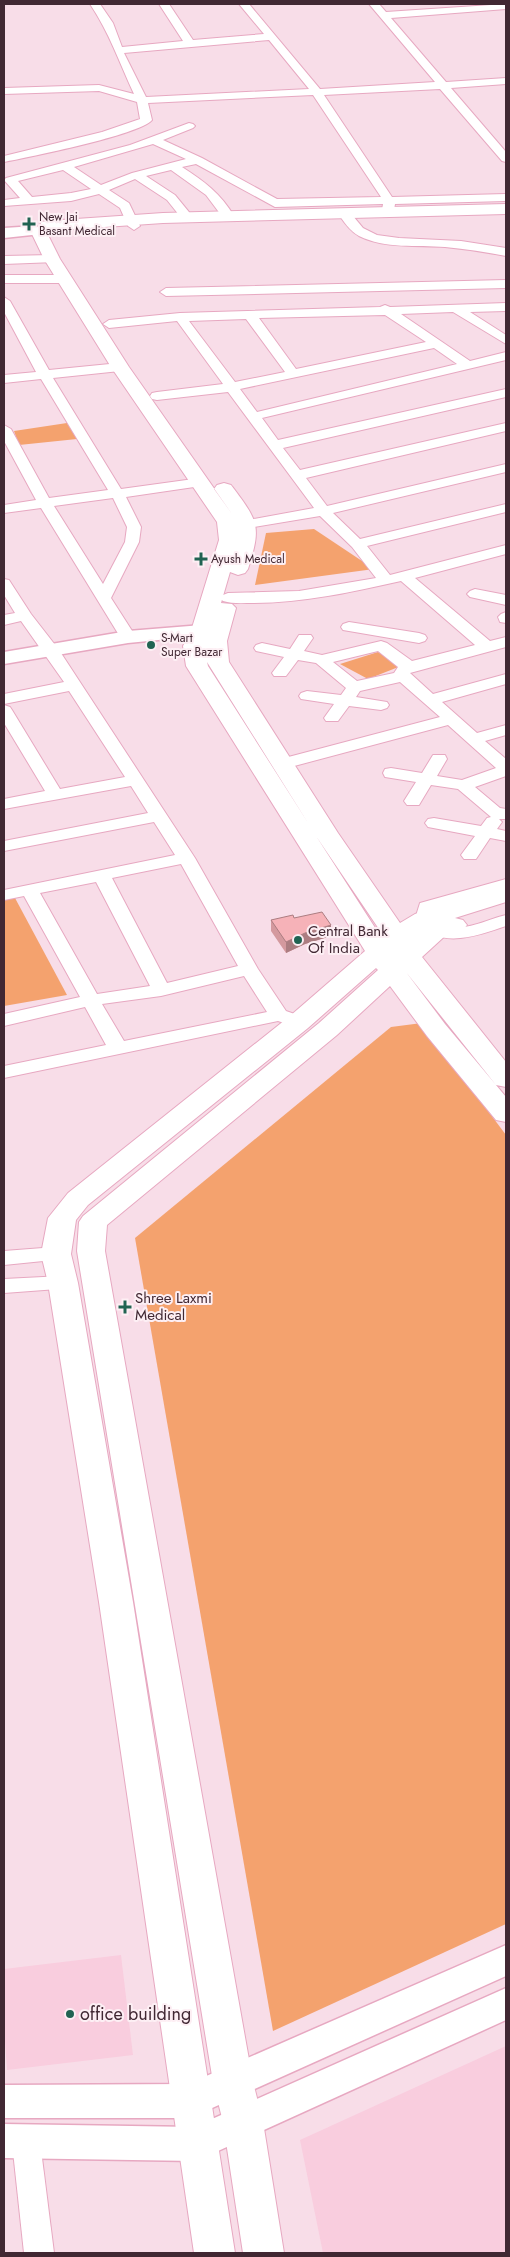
<svg xmlns="http://www.w3.org/2000/svg" width="510" height="2257" font-family="Jost,sans-serif">
<style>
.built{fill:#f9cdde}
.green{fill:#f4a26e}
.lines{fill:none;stroke-linecap:round;stroke-linejoin:round}
.minor-casing{stroke:#e7a8c1;stroke-width:2}
.tertiary-casing{stroke:#e7a8c1;stroke-width:3}
.secondary-casing{stroke:#e7a8c1;stroke-width:2}
.minor{fill:#fff;fill-rule:evenodd}
.tertiary{fill:#fff;fill-rule:evenodd}
.secondary{fill:#fff;fill-rule:evenodd}
.wall{fill:#d4999e}
.shaded-wall{fill:#ac7d81}
.building{fill:#f6b2b8;stroke:#ac7d81}
.poi-dot{fill:#216352;stroke:#fdeff4;stroke-width:2}
.labels{text-anchor:middle;stroke-width:4;stroke-linejoin:round;paint-order:stroke}
.far-poi-label{font-size:12px;fill:#412833;stroke:#fdeff4;text-anchor:start}
.poi-label{font-size:15px;fill:#412833;stroke:#fdeff4;text-anchor:start}
.near-poi-label{font-size:18px;fill:#412833;stroke:#fdeff4;text-anchor:start}
</style>
<rect width="100%" height="100%" fill="#f8dde8"/>
<g class="built">
<polygon points="121,1955 133,2055 7,2070 4,2027 4,1969"/>
<polygon points="506,2046 506,2253 323,2253 300,2140"/>
</g>
<g class="green">
<polygon points="67,423 77,439 19,445 14,431"/>
<polygon points="314,529 374,569 255,585 266,533"/>
<polygon points="378,652 401,666 368,679 340,664"/>
<polygon points="15,898 67,995 4,1006 4,900"/>
<polygon points="422,1023 506,1135 506,1924 273,2031 135,1238 391,1027"/>
</g>
<g class="lines">
<g class="minor-casing">
<g id="minor">
<path d="M90,4H100L113,23L122,47L183,41L159,4H169L193,40L264,34L239,4H249L320,89L435,82L369,4H379L386,12L506,4V9L391,18L446,82L506,78V84L451,88L506,152V162L502,161L440,89L324,95L392,197L506,194V201L395,204L394,210L388,214L382,210L383,204L275,207L196,164L182,167C204,181 221,194 234,216L232,219H224L206,195L171,170L146,176L175,195L193,217L191,220H183L167,200L135,179L109,190L129,203L140,226L134,230L128,226L120,208L99,194L71,201L4,206V200L20,198L4,180L6,178L130,145L189,123L193,124L195,126L193,128L163,140L202,158L277,199L381,197L313,95L148,103L152,120C139,135 29,157 4,162V156L102,132L140,119L137,102L99,91L4,94V88L99,85L134,94C120,64 109,32 90,4ZM269,40L309,89L146,97L124,53ZM153,144L186,159L132,173L101,185L74,167ZM63,170L91,189L71,193L32,197L18,181Z"/>
<path d="M344,209L348,210L363,228L377,235L399,238L461,241L506,248V256C486,252 466,249 445,247C417,245 385,249 359,236C350,231 343,221 338,213Z"/>
<polygon points="52,255 58,259 56,262 4,264 4,256"/>
<polygon points="4,275 65,275 71,279 65,283 4,283"/>
<polygon points="506,280 506,288 166,296 160,292 166,288"/>
<path d="M4,297L10,301L49,370L120,363L127,367L120,371L53,378L121,489L201,478L208,482L201,486L126,497L141,527L139,542L111,598L136,637L134,640H122L41,508L4,513V505L36,500L4,441V425L11,429L49,498L108,490L41,379L4,383V375L36,372L4,312ZM113,498L127,527L125,542L103,584L54,506Z"/>
<path d="M506,303V311L470,312L506,335V344L453,312L401,314L470,361L506,352V360L262,418L278,440L506,389V397L283,448L300,470L506,423V431L306,478L327,506L506,464V472L333,513L360,539L506,504V512L367,546L390,575L506,545V554L415,578L490,641L506,637V647L410,673L433,694L506,674V684L442,702L477,733L506,725V735L485,741L506,759V776L475,787L500,808L506,809V819H499L502,822L497,829L506,831V841L490,838L476,859H464L461,855L475,836L428,827L425,823L428,819L434,818L481,826L487,818L491,817L458,789L431,785L419,805H407L404,801L416,782L385,777L383,773L385,769L391,768L422,773L433,755H445L447,759L437,776L462,780L496,768L448,725L283,769L277,768L275,764L277,760L440,717L400,682L360,691L356,697L387,702L389,705L387,708L381,710L349,706L338,721H326L324,718L334,704L301,699L299,696L301,693L307,691L341,695L346,688L316,663L298,660L286,676H274L272,673L284,657L256,651L254,648L256,645L262,643L290,649L299,635H311L313,638L304,651L322,655L381,641L387,643L412,661L475,645L401,581C352,592 303,603 253,603C243,603 232,604 223,601L220,598L223,595L228,593L299,591L376,578L352,547L320,516L248,528L243,527L241,524L243,521L314,508L228,392L157,400L152,399L150,396L152,393L157,392L223,384L177,321L109,328L103,324L109,320L180,313L380,307L385,305L390,307ZM385,315L426,342L296,369L259,318ZM246,319L285,372L235,382L189,321ZM434,348L457,364L257,412L240,389ZM378,651L398,667L394,673L357,681L333,662Z"/>
<path d="M4,579L9,580L31,614L59,650L195,858L258,969L286,1011L306,1018L309,1022L306,1026L299,1028L278,1021L4,1078V1066L106,1045L85,1007L4,1026V1014L80,997L24,896L4,900V890L175,855L154,822L4,851V841L148,813L131,786L4,809V799L45,791L4,723V705L10,707L12,710L60,789L125,777L69,691L4,704V694L64,682L21,621L4,625V615L15,613L4,595ZM181,864L238,966L167,983L112,878ZM96,882L150,986L97,994L40,893ZM244,976L267,1012L124,1041L102,1004L161,996Z"/>
<polygon points="475,589 506,595 506,605 470,597 467,594 470,591"/>
<polygon points="506,612 506,623 500,622 498,617 501,614"/>
<polygon points="349,622 419,633 425,635 427,638 425,641 419,643 343,630 341,627 343,624"/>
<path d="M506,879V890L434,910L433,917C461,937 477,922 506,915V926C477,936 437,951 415,919L420,903Z"/>
<polygon points="56,1247 63,1249 67,1254 63,1259 4,1265 4,1251"/>
<polygon points="63,1276 71,1278 74,1283 71,1288 4,1293 4,1279"/>
<polygon points="26,2129 36,2133 40,2142 54,2253 24,2253 12,2142 16,2133"/>
</g>
</g>
<g class="tertiary-casing">
<g id="tertiary">
<polygon points="35,226 41,228 43,231 41,234 4,238 4,228"/>
<polygon points="202,625 209,627 212,631 209,635 128,643 4,664 4,652 128,631"/>
<polygon points="506,1945 506,1976 190,2118 4,2118 4,2085 188,2084"/>
<polygon points="506,1988 506,2020 196,2161 4,2158 4,2124 194,2127"/>
</g>
</g>
<g class="secondary-casing">
<path id="secondary" d="M506,204V214L163,223L46,231L60,259L129,367L232,514L214,489L217,485L224,483L231,485C258,521 262,525 248,569L245,573L238,575L230,572L221,603L232,604L236,608L227,641L229,662L338,833L400,923L415,914L506,887V902L455,918L463,920L467,925L463,930L446,935L422,957L506,1062V1087L496,1085L406,972L445,1024L506,1097V1122L496,1120L427,1036L390,986L337,1035L107,1225L105,1251L253,2082L263,2122L284,2253H243L223,2122L213,2082L77,1251L79,1222L83,1216L319,1023L378,970L376,968L308,1028L88,1205L76,1220L71,1254L78,1283L133,1602L235,2253H194L99,1602L48,1283L41,1254L48,1218L68,1193L290,1016L365,951L186,666L183,646L191,631L219,540L217,522L111,367L44,259L31,232L33,228L40,227L41,222L47,221L163,213ZM207,662L310,826L208,666ZM316,836L383,935L381,937Z"/>
</g>
<use href="#minor" class="minor"/>
<use href="#tertiary" class="tertiary"/>
<use href="#secondary" class="secondary"/>
</g>
<polygon class="wall" points="294,918 331,936 305,944 286,953 271,931 271,920"/>
<polygon class="shaded-wall" points="331,925 331,936 305,944 286,953 286,942 305,933"/>
<polygon class="building" points="322,912 331,925 305,933 286,942 271,920 293,915 294,918"/>
<g class="poi-dot">
<path d="M26.5 216.5h5v5h5v5h-5v5h-5v-5h-5v-5h5z"/>
<path d="M198.5 551.5h5v5h5v5h-5v5h-5v-5h-5v-5h5z"/>
<circle cx="151" cy="645" r="5"/>
<circle cx="298" cy="940" r="5"/>
<path d="M122.5 1299.5h5v5h5v5h-5v5h-5v-5h-5v-5h5z"/>
<circle cx="70" cy="2014" r="5"/>
</g>
<g class="labels">
<g class="far-poi-label">
<text x="39" y="221">New Jai<tspan x="39" dy="14">Basant Medical</tspan></text>
<text x="211" y="563">Ayush Medical</text>
<text x="161" y="642">S-Mart<tspan x="161" dy="14">Super Bazar</tspan></text>
</g>
<g class="poi-label">
<text x="308" y="936">Central Bank<tspan x="308" dy="17">Of India</tspan></text>
<text x="135" y="1303">Shree Laxmi<tspan x="135" dy="17">Medical</tspan></text>
</g>
<g class="near-poi-label">
<text x="80" y="2020">office building</text>
</g>
</g>
<rect width="510" height="2257" fill="none" stroke="#412833" stroke-width="10"/>
</svg>
